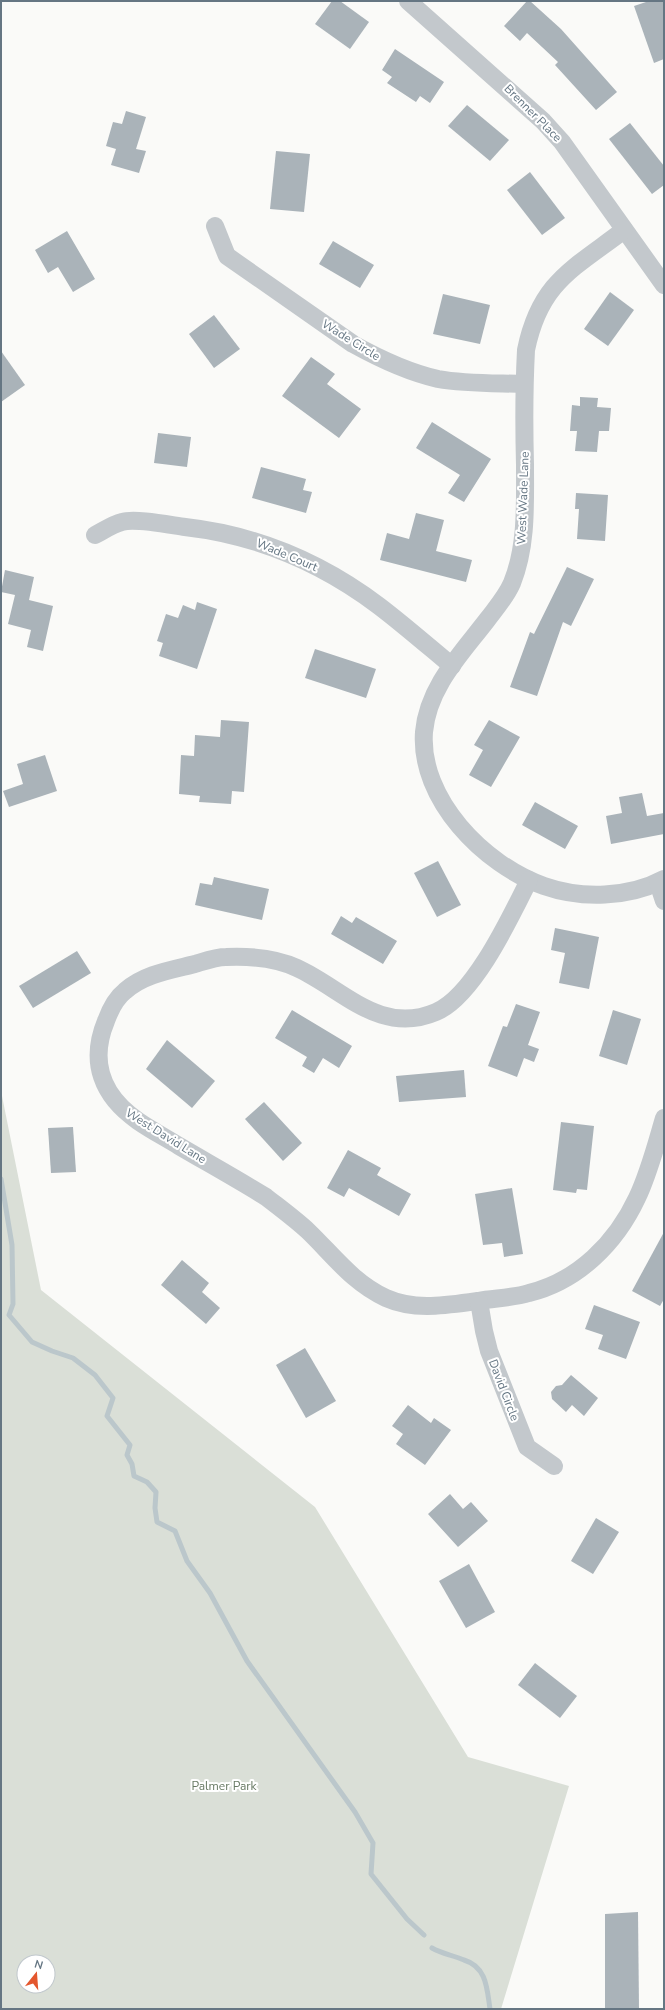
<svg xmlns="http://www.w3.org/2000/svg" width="665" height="2010" font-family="'Nunito Sans',sans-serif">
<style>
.green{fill:#dadfd7;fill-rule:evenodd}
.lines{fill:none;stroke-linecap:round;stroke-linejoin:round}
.stream{stroke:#bbc7cb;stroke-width:5}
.building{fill:#aab3b9}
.minor{stroke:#c3c8cc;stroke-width:18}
.labels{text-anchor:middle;stroke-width:4;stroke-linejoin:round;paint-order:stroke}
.street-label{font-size:12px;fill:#657683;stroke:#fff}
.park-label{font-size:12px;fill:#687a64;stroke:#fff}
</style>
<rect width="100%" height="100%" fill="#fafaf8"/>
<path class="green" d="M1,1091L41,1290L315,1507L468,1757L569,1786L501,2009H1ZM24,1962H48V1986H24Z"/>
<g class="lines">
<g class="stream">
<polyline points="1,1179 12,1245 13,1304 9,1315 32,1342 52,1351 73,1358 95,1375 113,1398 107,1416 130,1445 127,1455 132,1464 134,1476 147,1482 156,1492 155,1508 157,1522 175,1531 187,1561 210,1593 247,1661 355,1812 373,1843 371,1874 407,1919 424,1935"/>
<path d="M432,1948C442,1954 453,1955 464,1960C487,1967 487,1989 490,2009"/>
</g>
</g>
<g class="building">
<polygon points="332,1 340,1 369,22 350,49 315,24"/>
<polygon points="527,1 530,1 561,29 617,92 596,110 555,65 558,62 527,33 520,41 504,26"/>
<polygon points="649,1 664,1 664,59 654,63 634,6"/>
<polygon points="395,49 444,82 430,103 420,96 416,102 387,83 392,77 382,70"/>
<polygon points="467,105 509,140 490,161 448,126"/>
<polygon points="126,111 146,117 136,149 146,151 139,173 111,165 116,149 106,146 113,122 122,124"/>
<polygon points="630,123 664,166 664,185 652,194 609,139"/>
<polygon points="276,151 310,154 304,212 270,209"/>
<polygon points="530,172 565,218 542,235 507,190"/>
<polygon points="67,231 95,279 73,292 58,267 48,273 35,250"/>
<polygon points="333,241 374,265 360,288 319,264"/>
<polygon points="610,292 634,310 608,346 584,329"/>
<polygon points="443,294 490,305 480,344 433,334"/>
<polygon points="214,315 240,349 214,368 189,334"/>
<polygon points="1,351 25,385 1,402"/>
<polygon points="311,357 335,374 327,384 361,409 339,438 282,396"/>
<polygon points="580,397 598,398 597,407 611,408 609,431 599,431 597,452 575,451 577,431 570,431 572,405 580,406"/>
<polygon points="432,422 491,459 464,502 448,493 460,475 416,448"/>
<polygon points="158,433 191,437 187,467 154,463"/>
<polygon points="261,467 306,479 303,490 312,492 306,513 252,498"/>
<polygon points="576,493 608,495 605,541 577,539 579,509 575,509"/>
<polygon points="416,513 444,520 436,551 472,560 466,582 380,560 387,533 409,539"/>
<polygon points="567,567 594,579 571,626 563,622 537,696 510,687 530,632 534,634"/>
<polygon points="5,570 34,577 29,600 53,606 43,651 27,647 31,630 8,624 15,595 1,592"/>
<polygon points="197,602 217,609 197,669 159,656 163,643 157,641 166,614 178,618 183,605 195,610"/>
<polygon points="315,649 376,669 366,698 305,678"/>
<polygon points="221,720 249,722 244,792 232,791 231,804 199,802 200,796 179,794 181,755 194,756 195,735 220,737"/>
<polygon points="489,720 520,737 491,787 469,775 483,750 474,745"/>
<polygon points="45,755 57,791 9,807 3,791 23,784 17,764"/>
<polygon points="642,793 647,816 664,813 664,834 611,844 606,816 622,813 619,797"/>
<polygon points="535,802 578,826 565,849 522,825"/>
<polygon points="438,861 461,905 437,917 414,873"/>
<polygon points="214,877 269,889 262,920 195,905 200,883 212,885"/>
<polygon points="341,916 352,923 356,917 397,941 383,964 331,934"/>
<polygon points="555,928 599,937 589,989 559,983 565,953 551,950"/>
<polygon points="77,951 91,973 33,1008 19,986"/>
<polygon points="516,1004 540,1012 528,1045 539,1049 534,1062 524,1058 517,1077 488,1066 503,1026 507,1027"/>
<polygon points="292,1010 352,1046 339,1068 323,1058 314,1073 302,1066 307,1057 275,1038"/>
<polygon points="613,1010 641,1019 627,1065 599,1056"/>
<polygon points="167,1040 215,1081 192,1108 146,1069"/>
<polygon points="464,1070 466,1097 399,1102 396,1076"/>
<polygon points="264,1102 302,1143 283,1161 245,1119"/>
<polygon points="561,1122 594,1126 587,1190 577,1189 576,1193 553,1190"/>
<polygon points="73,1127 76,1172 51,1173 48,1128"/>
<polygon points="348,1150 381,1168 377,1175 411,1194 399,1216 349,1188 344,1197 327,1188"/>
<polygon points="512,1188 523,1254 504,1257 502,1243 483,1245 475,1194"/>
<polygon points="664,1232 664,1299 660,1306 632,1291"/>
<polygon points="182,1260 209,1283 202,1292 220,1308 206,1324 161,1285"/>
<polygon points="594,1305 640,1322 626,1359 598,1349 603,1335 585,1329"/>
<polygon points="305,1348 336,1401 306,1418 276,1365"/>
<polygon points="571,1375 598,1398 584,1416 572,1405 566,1412 552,1399 551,1392 556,1386 562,1385"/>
<polygon points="408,1405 431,1423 434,1418 451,1430 425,1465 396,1444 403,1434 392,1426"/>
<polygon points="450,1494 463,1509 471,1502 488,1521 458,1547 428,1514"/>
<polygon points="596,1518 619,1532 593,1574 571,1561"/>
<polygon points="469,1564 495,1612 466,1628 439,1581"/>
<polygon points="535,1663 577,1696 560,1718 518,1685"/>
<polygon points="638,1912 639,2009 605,2009 605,1914"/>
</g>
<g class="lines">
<g class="minor">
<polyline points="408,1 543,121 562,142 664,285"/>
<path d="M215,226L227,256L353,344C380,359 407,372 438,379C466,384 496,383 524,384"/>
<path d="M624,230C573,269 540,282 526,350C524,388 524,427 525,465C525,504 527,546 512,583C506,597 496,608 487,620C461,654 428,687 424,732C419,799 484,865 544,886C581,899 629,898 664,879"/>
<path d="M95,535C103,531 113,524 122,522C135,518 170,525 185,527C256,535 322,563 379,606C404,625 428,646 452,666"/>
<path d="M529,880C511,916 474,996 436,1012C380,1036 343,989 297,968C276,958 250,956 226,957C216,957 205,961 195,964C171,970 144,974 125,991C116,998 110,1010 106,1021C89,1062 102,1096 138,1121C151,1130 166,1138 179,1146C208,1163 237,1179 266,1197C280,1208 295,1219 308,1231C333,1255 353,1283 386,1298C415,1311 447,1305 478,1301C495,1298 513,1298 529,1293C578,1281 616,1243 637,1198C649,1173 656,1145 664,1118"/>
<polyline points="658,883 664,901"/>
<polyline points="479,1301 484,1331 489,1351 527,1447 554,1466"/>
</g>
</g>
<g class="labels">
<g class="street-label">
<text transform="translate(533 113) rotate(45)" y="4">Brenner Place</text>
<text transform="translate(351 340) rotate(32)" y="4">Wade Circle</text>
<text transform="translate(523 498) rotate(-88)" y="4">West Wade Lane</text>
<text transform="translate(287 555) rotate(23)" y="4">Wade Court</text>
<text transform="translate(166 1136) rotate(32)" y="4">West David Lane</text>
<text transform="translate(504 1390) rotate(69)" y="4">David Circle</text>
</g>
<g class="park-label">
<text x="224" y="1790">Palmer Park</text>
</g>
</g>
<rect width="665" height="2010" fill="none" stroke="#657683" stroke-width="4"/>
<g transform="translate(36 1974) rotate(17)"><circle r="19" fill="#ffffff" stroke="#c1c8cd"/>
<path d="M0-3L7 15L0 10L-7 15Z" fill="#e4572e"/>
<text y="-6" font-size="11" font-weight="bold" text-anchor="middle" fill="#657683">N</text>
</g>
</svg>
